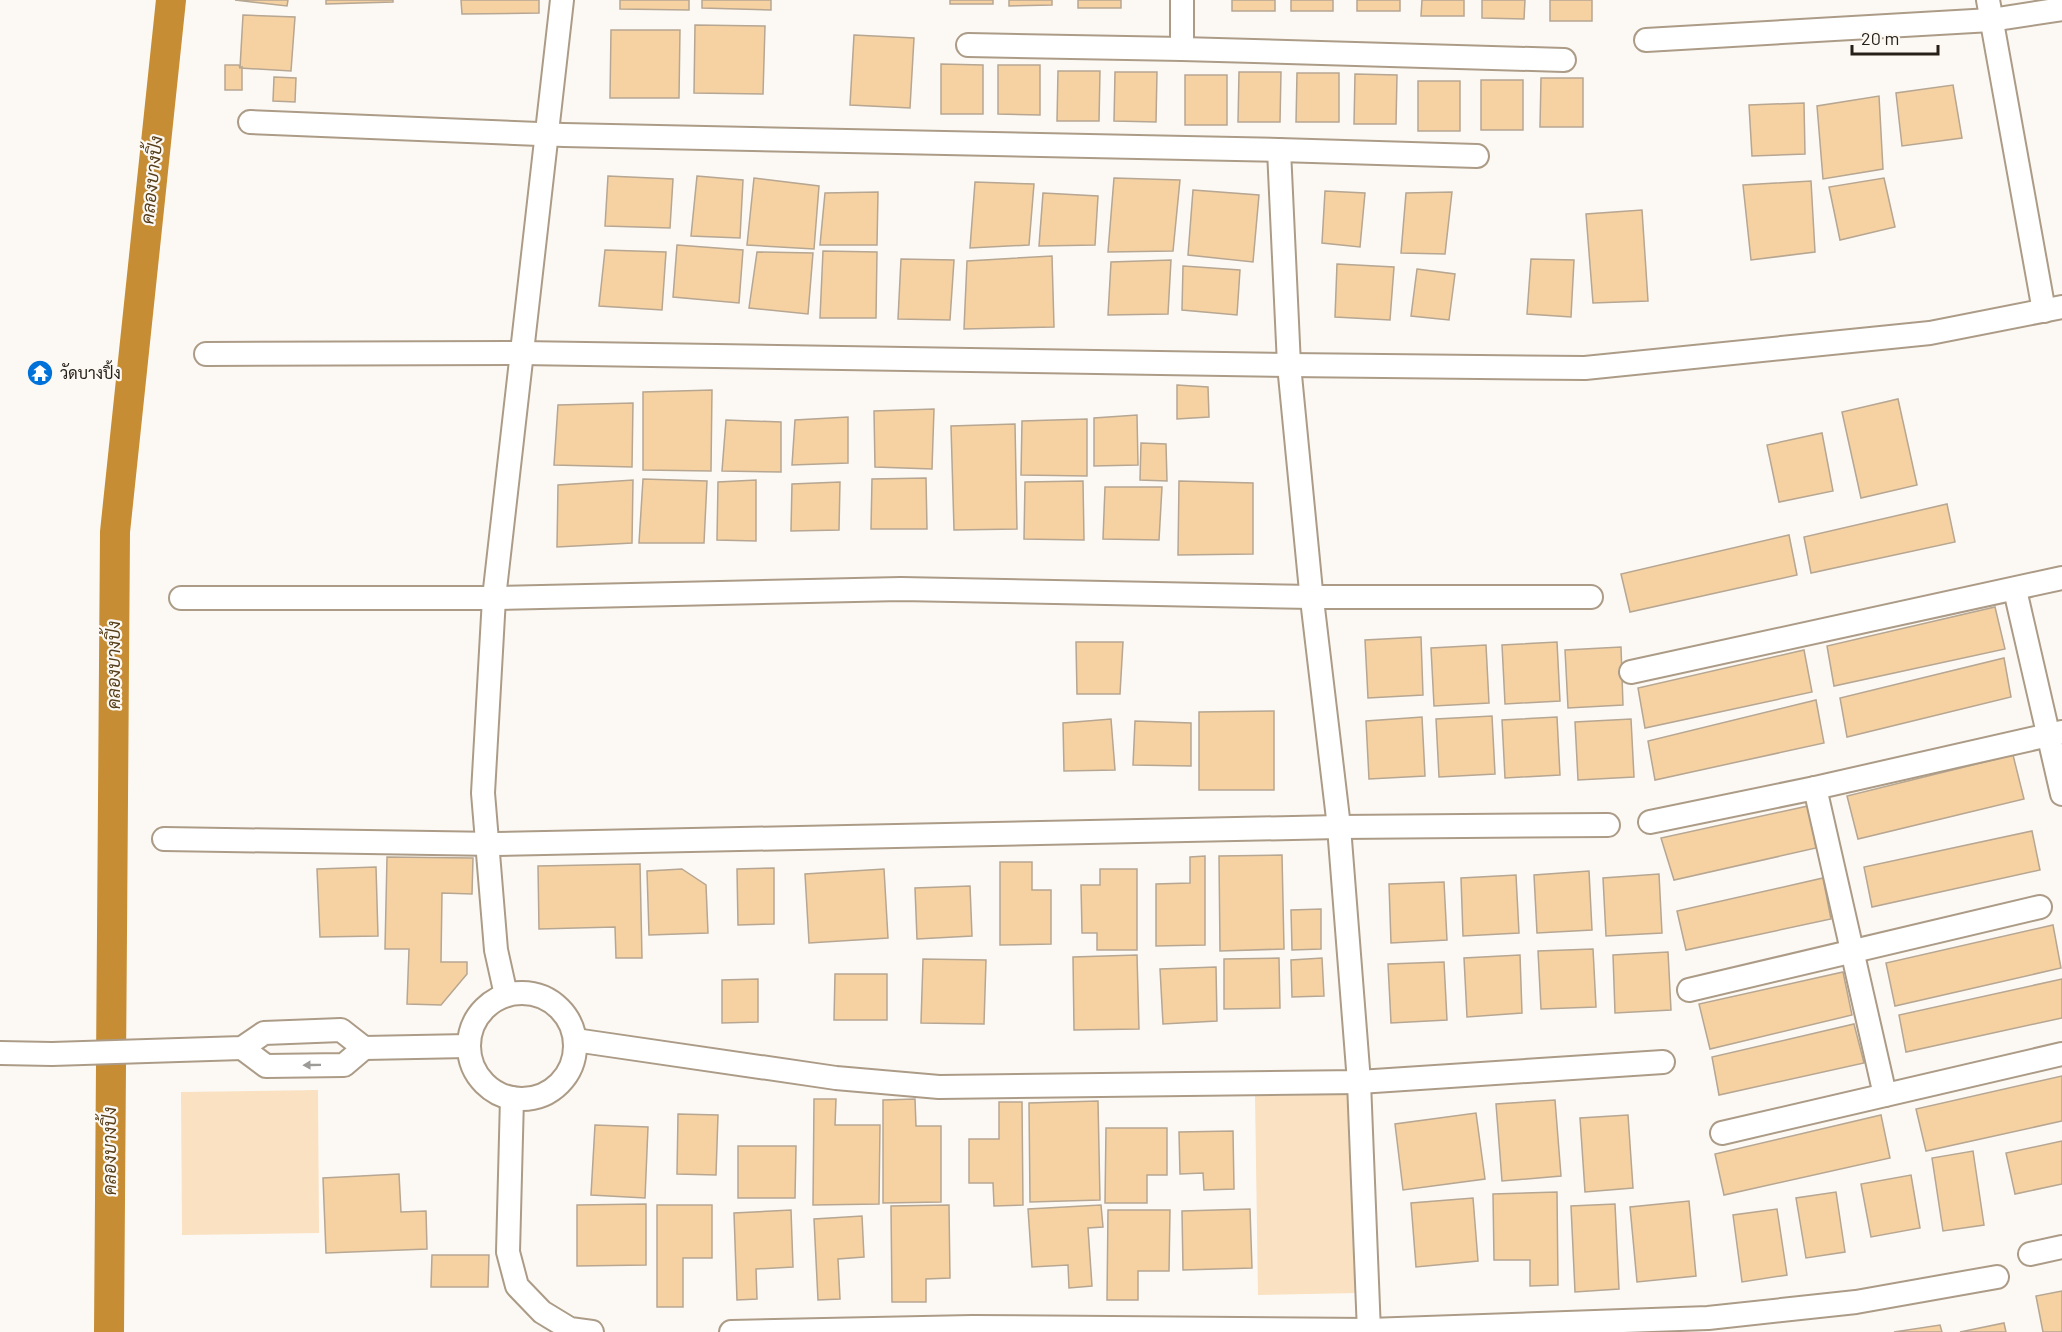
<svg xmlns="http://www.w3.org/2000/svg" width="2062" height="1332" font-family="Barlow,Sarabun,sans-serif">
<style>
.green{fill:#f9e1c1}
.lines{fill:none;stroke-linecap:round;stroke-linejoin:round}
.canal{stroke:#c68d34;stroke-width:30}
.building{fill:#f6d2a2;stroke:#b6a692;stroke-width:1.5}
.minor-casing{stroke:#ac9c87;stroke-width:26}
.minor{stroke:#fff;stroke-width:22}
.oneway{fill:#9d9b97}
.labels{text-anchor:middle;stroke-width:4.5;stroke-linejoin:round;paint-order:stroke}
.poi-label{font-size:16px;fill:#262018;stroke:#fcf9f4;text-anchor:start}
.water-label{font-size:18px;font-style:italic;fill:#583f1b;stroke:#fcf9f4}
</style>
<rect width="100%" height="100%" fill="#fcf9f4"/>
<g class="green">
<polygon points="318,1090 319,1233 182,1235 181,1092"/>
<polygon points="1353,1094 1357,1293 1258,1295 1255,1096"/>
</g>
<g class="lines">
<polyline class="canal" points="109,1332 115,532 171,0"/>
</g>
<g class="building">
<polygon points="235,0 288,0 287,6"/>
<polygon points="326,0 393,0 393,2 326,4"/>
<polygon points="461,0 539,0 539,13 462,14"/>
<polygon points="620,0 689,0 689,10 620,9"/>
<polygon points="702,0 771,0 771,10 702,8"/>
<rect x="950" y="0" width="43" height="4"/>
<polygon points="1009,0 1052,0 1052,5 1009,6"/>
<rect x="1078" y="0" width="43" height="8"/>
<rect x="1232" y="0" width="43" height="11"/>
<rect x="1291" y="0" width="42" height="11"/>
<rect x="1357" y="0" width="43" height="11"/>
<polygon points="1422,0 1464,0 1464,16 1421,16"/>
<polygon points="1482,0 1525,0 1524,19 1482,18"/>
<rect x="1550" y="0" width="42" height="21"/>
<polygon points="243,15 295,17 291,71 240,68"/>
<polygon points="695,25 765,26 763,94 694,93"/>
<polygon points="611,30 680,30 679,98 610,98"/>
<polygon points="854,35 914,38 910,108 850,105"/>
<polygon points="941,64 983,65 983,114 941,114"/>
<polygon points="225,65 239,65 240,68 242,67 242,90 225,90"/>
<polygon points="998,65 1040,65 1040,115 998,114"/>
<polygon points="1058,71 1100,71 1099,121 1057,121"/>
<polygon points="1115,72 1157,72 1156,122 1114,121"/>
<polygon points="1239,72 1281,72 1280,122 1238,122"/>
<polygon points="1297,73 1339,73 1339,122 1296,122"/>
<polygon points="1355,74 1397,75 1396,124 1354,124"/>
<rect x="1185" y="75" width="42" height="50"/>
<polygon points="274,77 296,78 295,102 273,101"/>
<polygon points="1541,78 1583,78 1583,127 1540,127"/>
<rect x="1481" y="80" width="42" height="50"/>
<rect x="1418" y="81" width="42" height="50"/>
<polygon points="1953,85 1962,138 1902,146 1896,93"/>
<polygon points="1879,96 1883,169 1823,179 1817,106"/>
<polygon points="1804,103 1805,154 1752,156 1749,105"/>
<polygon points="608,176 673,179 670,228 605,226"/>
<polygon points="697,176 743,180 740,238 691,236"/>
<polygon points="754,178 819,186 814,249 747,245"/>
<polygon points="1114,178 1180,180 1173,251 1108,252"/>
<polygon points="1884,178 1895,227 1840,240 1829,187"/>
<polygon points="1811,181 1815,252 1751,260 1743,185"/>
<polygon points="975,182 1034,184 1029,245 970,248"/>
<polygon points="1193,190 1259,195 1253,262 1188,255"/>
<polygon points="1325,191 1365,193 1360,247 1322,243"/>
<polygon points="878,192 877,245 820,245 825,193"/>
<polygon points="1452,192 1445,254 1401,253 1406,193"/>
<polygon points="1043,193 1098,196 1095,245 1039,246"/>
<polygon points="1642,210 1648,301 1593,303 1586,214"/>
<polygon points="677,245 743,250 739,303 673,297"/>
<polygon points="605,250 666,252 662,310 599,306"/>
<polygon points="823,251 877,252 876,318 820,318"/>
<polygon points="757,252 813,253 808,314 749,308"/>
<polygon points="1052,256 1054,327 964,329 967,261"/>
<polygon points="901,259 954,260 950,320 898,319"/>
<polygon points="1531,259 1574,260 1571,317 1527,314"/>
<polygon points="1171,260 1168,314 1108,315 1111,262"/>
<polygon points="1337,264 1394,267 1390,320 1335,317"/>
<polygon points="1183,266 1240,270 1237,315 1182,310"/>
<polygon points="1417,269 1455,274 1449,320 1411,316"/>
<polygon points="1177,385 1208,387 1209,417 1177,419"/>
<polygon points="712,390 711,471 643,470 643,392"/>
<polygon points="1898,399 1917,485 1861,498 1842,412"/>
<polygon points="633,403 632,467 554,465 558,405"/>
<polygon points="934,409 932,469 875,467 874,411"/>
<polygon points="1137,415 1138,465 1094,466 1094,418"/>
<polygon points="848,417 848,463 792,465 795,420"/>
<polygon points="1087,419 1087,476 1021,475 1022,421"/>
<polygon points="726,420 781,422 781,472 722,471"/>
<polygon points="1015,424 1017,529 954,530 951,426"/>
<polygon points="1822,433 1833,491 1779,502 1767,445"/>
<polygon points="1141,443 1166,444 1167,481 1140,480"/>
<polygon points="926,478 927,529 871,529 872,479"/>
<polygon points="643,479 707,481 704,543 639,543"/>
<polygon points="633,480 632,543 557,547 558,485"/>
<polygon points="756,480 756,541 717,540 718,482"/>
<polygon points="1083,481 1084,540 1024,539 1025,482"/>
<polygon points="1179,481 1253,483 1253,554 1178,555"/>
<polygon points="840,482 839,530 791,531 792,484"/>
<polygon points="1105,487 1162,487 1159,540 1103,539"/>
<polygon points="1947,504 1955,542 1811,573 1804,537"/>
<polygon points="1789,535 1797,575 1630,612 1621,574"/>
<polygon points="1995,607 2005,649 1834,686 1827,646"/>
<polygon points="1421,637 1423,695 1368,698 1365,640"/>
<polygon points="1076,642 1123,642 1120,694 1077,694"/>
<polygon points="1557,642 1560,701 1505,704 1502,645"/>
<polygon points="1486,645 1489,703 1434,706 1431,648"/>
<polygon points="1621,647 1623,705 1568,708 1565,650"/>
<polygon points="1804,650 1812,692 1645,728 1638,688"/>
<polygon points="2004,658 2011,697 1847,737 1840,698"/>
<polygon points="1816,700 1824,743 1655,780 1648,741"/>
<polygon points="1274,711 1274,790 1199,790 1199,712"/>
<polygon points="1492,716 1495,774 1439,777 1436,719"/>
<polygon points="1422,717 1425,776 1369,779 1366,721"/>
<polygon points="1557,717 1560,775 1505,778 1502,720"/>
<polygon points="1111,719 1115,770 1064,771 1063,723"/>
<polygon points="1631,719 1634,777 1578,780 1575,722"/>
<polygon points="1135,721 1191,723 1191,766 1133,765"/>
<polygon points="2013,755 2024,799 1858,839 1847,796"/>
<polygon points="1808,806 1816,848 1674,880 1661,838"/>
<polygon points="2032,831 2040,870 1872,907 1864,867"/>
<polygon points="1282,855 1284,949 1220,951 1219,856"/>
<polygon points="1205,856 1205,945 1156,946 1156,884 1190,883 1190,857"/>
<polygon points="387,857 473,858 472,894 442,893 441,962 467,962 467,974 441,1005 407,1004 409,949 385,949"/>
<polygon points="1000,862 1032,862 1032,890 1051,890 1051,944 1000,945"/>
<polygon points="640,864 642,958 616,958 615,927 539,929 538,866"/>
<polygon points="376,867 378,936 320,937 317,869"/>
<polygon points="774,868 774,924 738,925 737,869"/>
<polygon points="682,869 706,885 708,933 649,935 647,871"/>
<polygon points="884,869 888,938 809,943 805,874"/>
<polygon points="1100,869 1137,869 1137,950 1097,950 1097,933 1082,933 1081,885 1100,885"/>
<polygon points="1589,871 1592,930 1537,933 1534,875"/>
<polygon points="1659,874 1662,933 1606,936 1603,878"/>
<polygon points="1516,875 1519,933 1463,936 1461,878"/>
<polygon points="1823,878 1831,919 1686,950 1677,911"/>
<polygon points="1444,882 1447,940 1391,943 1389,884"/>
<polygon points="970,886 972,936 917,939 915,888"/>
<polygon points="1321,909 1321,949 1292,950 1291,910"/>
<polygon points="2053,925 2061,968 1895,1006 1886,963"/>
<polygon points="1593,949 1596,1007 1541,1009 1538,951"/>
<polygon points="1668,952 1671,1010 1615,1013 1613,955"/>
<polygon points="1137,955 1139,1029 1074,1030 1073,957"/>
<polygon points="1520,955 1522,1013 1467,1017 1464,958"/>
<polygon points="1279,958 1280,1008 1224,1009 1224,959"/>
<polygon points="1322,958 1324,996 1292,997 1291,960"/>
<polygon points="923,959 986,960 984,1024 921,1023"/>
<polygon points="1444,962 1447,1020 1391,1023 1388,964"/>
<polygon points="1216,967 1217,1021 1163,1024 1160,969"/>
<polygon points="1843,972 1852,1015 1710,1049 1699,1004"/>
<polygon points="835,974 887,974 887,1020 834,1020"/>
<polygon points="758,979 758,1022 722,1023 722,980"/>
<polygon points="2062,979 2062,1018 1906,1052 1899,1015"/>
<polygon points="1854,1024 1864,1063 1719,1095 1712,1057"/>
<polygon points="2062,1076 2062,1121 1926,1151 1916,1109"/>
<polygon points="814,1099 836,1099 835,1125 880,1125 879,1204 813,1205"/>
<polygon points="915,1099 916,1126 941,1126 941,1202 883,1203 883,1100"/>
<polygon points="1555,1100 1561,1176 1502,1181 1496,1104"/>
<polygon points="1098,1101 1100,1200 1030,1202 1029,1103"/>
<polygon points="999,1102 1022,1102 1023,1205 994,1206 993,1183 969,1183 969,1139 999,1139"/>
<polygon points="1476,1113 1485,1179 1403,1190 1395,1124"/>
<polygon points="678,1114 718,1115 716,1175 677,1174"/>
<polygon points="1628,1115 1633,1188 1585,1192 1580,1118"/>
<polygon points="1881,1115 1890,1158 1724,1195 1715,1154"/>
<polygon points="595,1125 648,1127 645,1198 591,1195"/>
<polygon points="1106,1128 1167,1128 1167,1175 1147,1175 1147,1203 1105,1203"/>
<polygon points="1233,1131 1234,1189 1204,1190 1203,1173 1180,1174 1179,1132"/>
<polygon points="2062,1141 2062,1184 2015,1194 2006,1153"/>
<polygon points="738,1146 796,1146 795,1198 738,1198"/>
<polygon points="1973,1151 1984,1225 1943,1231 1932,1158"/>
<polygon points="399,1174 401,1212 426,1211 427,1249 326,1253 323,1178"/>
<polygon points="1911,1175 1920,1228 1871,1237 1861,1184"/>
<polygon points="1557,1192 1558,1285 1530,1286 1530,1260 1494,1260 1493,1194"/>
<polygon points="1836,1192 1845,1252 1806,1258 1796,1198"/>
<polygon points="1473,1198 1478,1261 1416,1267 1411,1203"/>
<polygon points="1689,1201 1696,1276 1637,1282 1630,1207"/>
<polygon points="646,1204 646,1265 577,1266 577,1205"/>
<polygon points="1615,1204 1619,1289 1575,1292 1571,1206"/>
<polygon points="657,1205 712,1205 712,1258 683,1258 683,1307 657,1307"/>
<polygon points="949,1205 950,1278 926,1279 926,1302 892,1302 891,1206"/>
<polygon points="1101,1205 1103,1227 1088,1228 1092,1286 1069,1288 1068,1265 1032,1267 1028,1209"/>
<polygon points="1250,1209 1252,1268 1183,1270 1182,1211"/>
<polygon points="1777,1209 1787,1275 1742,1282 1733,1215"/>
<polygon points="791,1210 793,1267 756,1269 757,1299 737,1300 734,1213"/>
<polygon points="1108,1210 1170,1210 1169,1271 1138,1271 1138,1300 1107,1300"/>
<polygon points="862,1216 864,1257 838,1259 840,1299 818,1300 814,1219"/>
<polygon points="432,1255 489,1255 488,1287 431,1287"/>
<polygon points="2062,1291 2062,1332 2043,1332 2036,1296"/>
<polygon points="2004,1323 2006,1332 1960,1332"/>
<polygon points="1940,1325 1942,1332 1894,1332"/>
</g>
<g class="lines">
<g class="minor-casing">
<g id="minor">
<polyline points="1182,0 1182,49"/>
<polyline points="1988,0 2044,311"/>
<polyline points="1646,40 1991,20 2062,9"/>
<polyline points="968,45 1182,49 1564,60"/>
<polyline points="250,122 564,135 1279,150 1477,156"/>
<polyline points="1279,150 1289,365 1311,591 1339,827 1359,1082 1369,1332"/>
<polyline points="206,354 521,353 1289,365 1585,368 1930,333 2062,307"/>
<polyline points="2015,590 2062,794"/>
<polyline points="181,598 494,598 901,589 1312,597 1591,597"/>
<polyline points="1631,672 2062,578"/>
<polyline points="1815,788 1885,1095"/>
<polyline points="1650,822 1815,788 2062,732"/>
<polyline points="164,839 497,844 1339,827 1608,825"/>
<polyline points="1689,990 2040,907"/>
<circle cx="522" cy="1046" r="53"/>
<polyline points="506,995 496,950 483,793 494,598 562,0"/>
<polyline points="575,1040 836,1078 939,1087 1359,1082 1663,1062"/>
<polyline points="242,1048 266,1066 344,1065 364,1048"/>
<polyline points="0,1053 52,1054 242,1048 264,1033 341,1030 364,1048 468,1046"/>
<polyline points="512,1098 508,1252 517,1286 542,1312 570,1329 592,1332"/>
<polyline points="1722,1133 2062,1054"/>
<polyline points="2030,1254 2062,1247"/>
<polyline points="731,1332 972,1327 1369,1330 1708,1318 1856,1302 1997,1277"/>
</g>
</g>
<use href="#minor" class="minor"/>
</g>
<defs><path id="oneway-solid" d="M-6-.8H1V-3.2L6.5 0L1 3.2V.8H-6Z" transform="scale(1.5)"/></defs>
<use class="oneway" href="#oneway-solid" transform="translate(312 1065) rotate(179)"/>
<defs>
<g id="temple-disc" transform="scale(1.35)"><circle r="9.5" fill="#0071d8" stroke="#fcf9f4"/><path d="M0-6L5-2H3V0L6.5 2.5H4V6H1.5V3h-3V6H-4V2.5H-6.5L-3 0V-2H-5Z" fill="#fff"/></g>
</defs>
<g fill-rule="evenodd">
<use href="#temple-disc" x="40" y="373"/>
</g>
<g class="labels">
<g class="poi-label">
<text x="60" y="379">วัดบางปิ้ง</text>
</g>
<g class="water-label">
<text transform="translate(152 180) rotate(-84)" y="6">คลองบางปิ้ง</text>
<text transform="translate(114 665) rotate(-90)" y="6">คลองบางปิ้ง</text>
<text transform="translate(110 1151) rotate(-90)" y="6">คลองบางปิ้ง</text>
</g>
</g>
<path d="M1852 45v9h86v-9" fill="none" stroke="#262018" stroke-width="3"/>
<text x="1861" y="45" font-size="18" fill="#262018" stroke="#fcf9f4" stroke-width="4.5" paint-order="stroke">20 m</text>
</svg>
